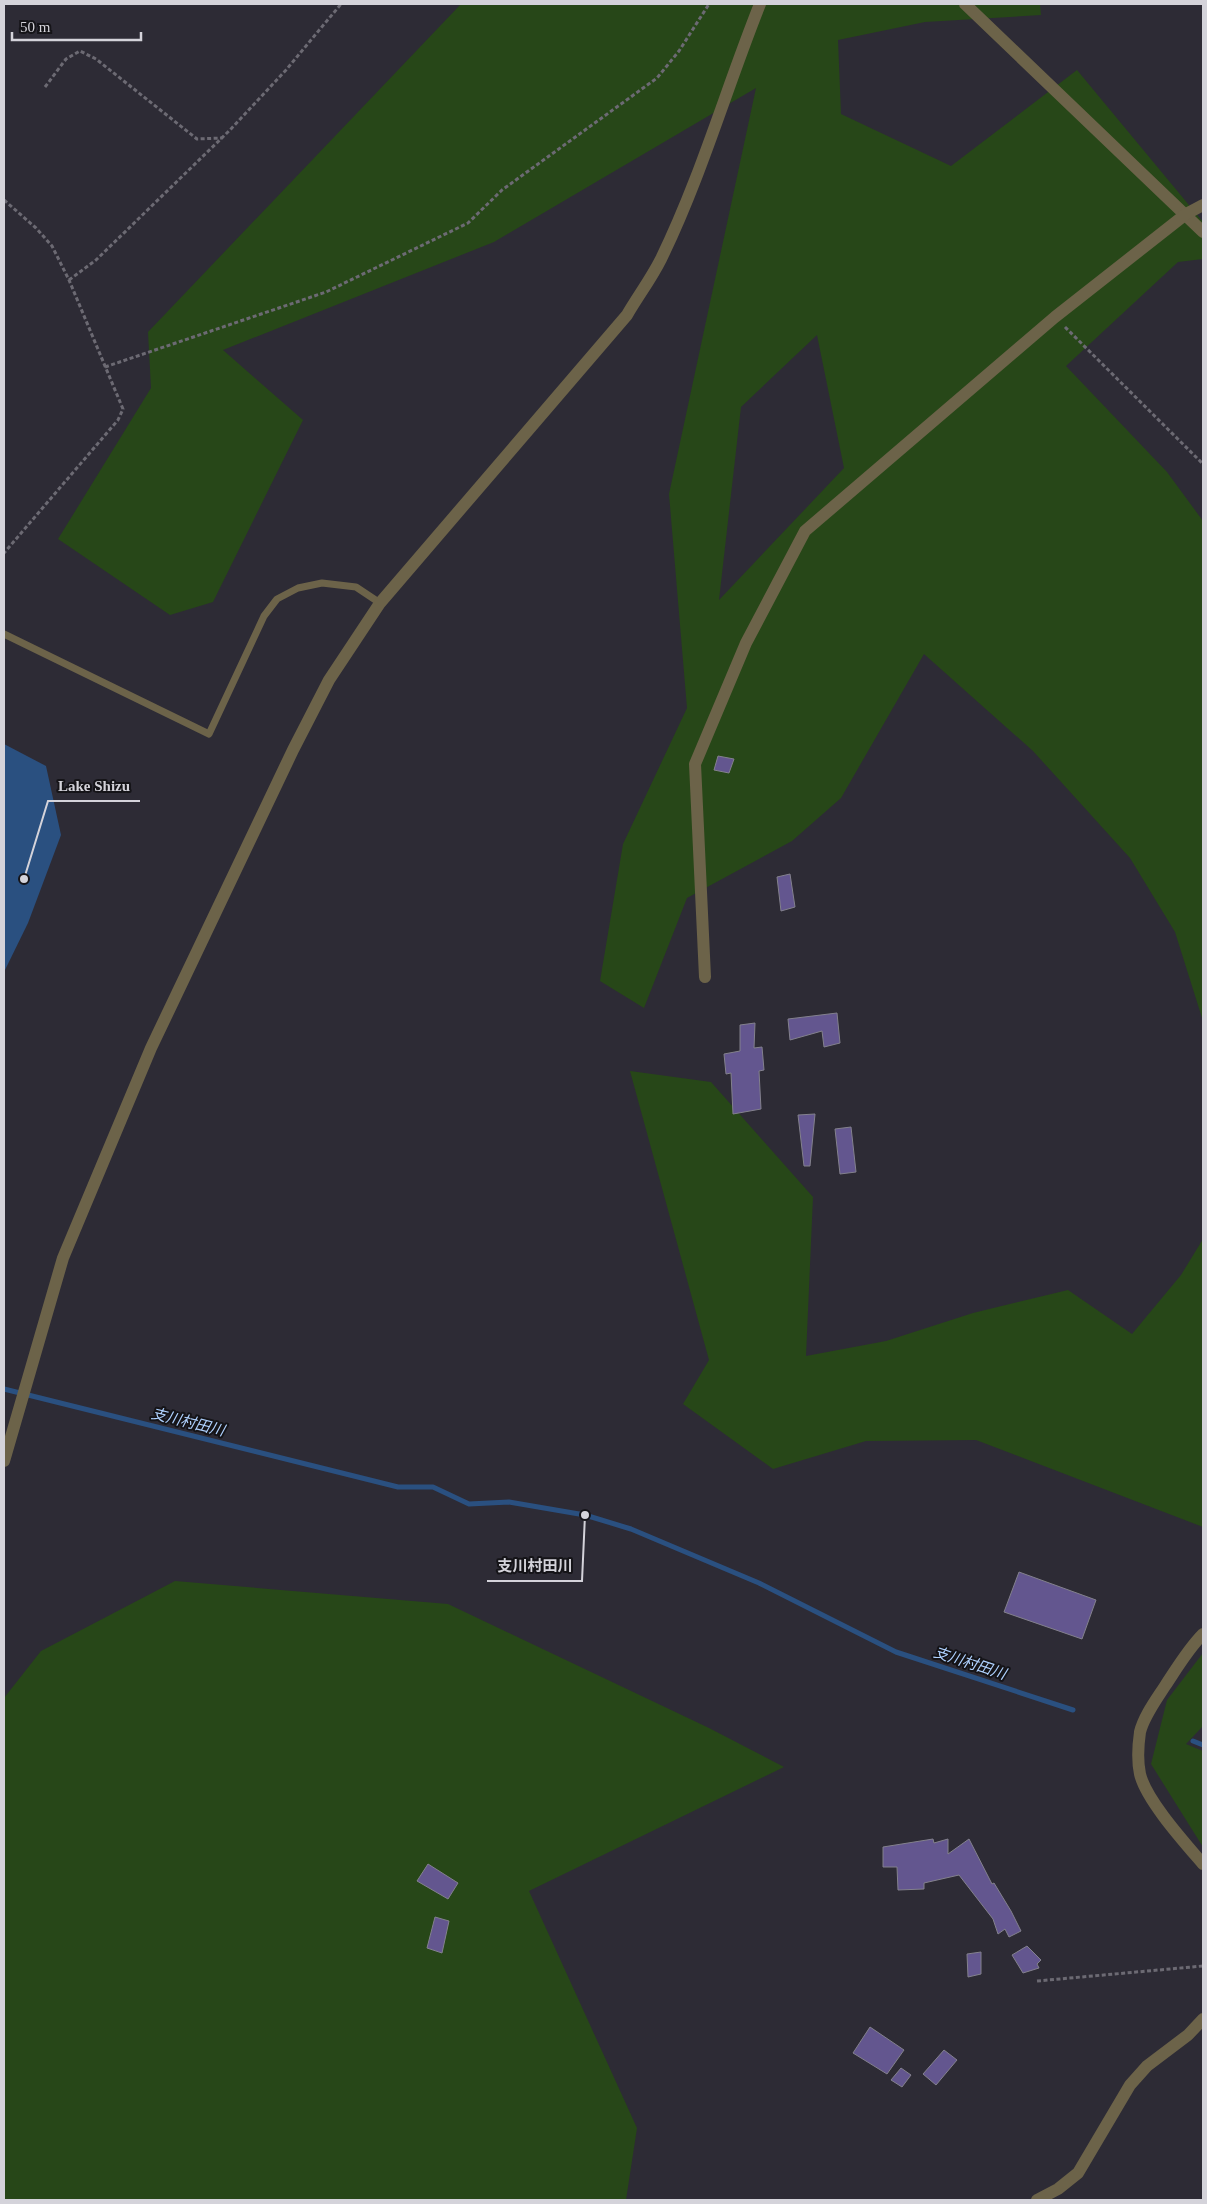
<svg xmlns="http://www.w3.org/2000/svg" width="1207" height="2204" font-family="'Times New Roman','Noto Sans JP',serif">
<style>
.green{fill:#274718;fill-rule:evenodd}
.water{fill:#2a5080}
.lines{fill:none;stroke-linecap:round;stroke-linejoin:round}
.stream{stroke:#2a5080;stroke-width:5}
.building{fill:#63568f;stroke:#83818d}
.path{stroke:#6c6a73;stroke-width:3;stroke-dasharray:4 2.5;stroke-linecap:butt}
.service{stroke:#6c6349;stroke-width:7}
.minor{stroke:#6c6349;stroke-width:12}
.tertiary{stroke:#6c6349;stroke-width:12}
.labels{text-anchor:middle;stroke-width:4;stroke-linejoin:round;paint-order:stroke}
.water-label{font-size:15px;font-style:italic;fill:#afd1fe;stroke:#151418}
.leader{fill:none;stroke:#d4d3da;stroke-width:2}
.callout-dot{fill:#d4d3da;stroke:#151418;stroke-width:2}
.callout-label{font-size:15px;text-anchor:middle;font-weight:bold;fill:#d4d3da;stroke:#151418;stroke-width:4;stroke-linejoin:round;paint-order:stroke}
</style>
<rect width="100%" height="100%" fill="#2d2b35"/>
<g class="green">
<path d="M461,4H1040L1041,15L925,22L838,40L841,114L951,166L1077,70L1203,222V259L1178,262L1066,366L1167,472L1203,521V1021L1175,932L1130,858L1033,751L924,654L841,798L792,841L687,898L644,1008L600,981L623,844L687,708L669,494L756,88L494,242L223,350L303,420L213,602L170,615L58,539L151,388L148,332ZM817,335L844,468L719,600L741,407Z"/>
<polygon points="630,1071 711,1082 813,1197 806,1356 886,1341 973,1313 1068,1290 1132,1334 1181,1275 1203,1239 1203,1527 976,1440 866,1441 773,1469 683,1404 709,1360"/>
<polygon points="175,1581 448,1604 709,1728 784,1767 529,1891 637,2128 626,2200 4,2200 4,1698 41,1651"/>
<polygon points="1203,1653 1203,1726 1186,1744 1203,1751 1203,1847 1151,1764 1167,1700"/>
</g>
<polygon class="water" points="4,744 46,766 61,835 28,923 4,972"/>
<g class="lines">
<g class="stream">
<polyline points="4,1389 398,1487 433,1487 469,1504 509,1502 585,1515 631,1529 759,1583 896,1652 1073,1710"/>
<polyline points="1193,1741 1203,1745"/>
</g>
</g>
<g class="building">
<polygon points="718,756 734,759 729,773 714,770"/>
<polygon points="790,874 795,907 781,911 777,877"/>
<polygon points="837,1013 840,1043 824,1047 822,1031 790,1040 788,1019"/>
<polygon points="755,1023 754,1048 762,1047 764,1070 759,1071 761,1109 733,1114 731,1073 726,1074 724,1054 740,1051 740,1025"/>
<polygon points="815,1114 810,1166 804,1166 798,1115"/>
<polygon points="851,1127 856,1172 840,1174 835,1129"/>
<polygon points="1019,1572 1096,1600 1082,1639 1004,1612"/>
<polygon points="933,1839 934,1843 948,1839 948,1854 969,1839 992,1884 994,1883 1011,1911 1021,1931 1009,1937 1005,1929 998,1934 993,1919 959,1875 924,1883 924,1889 898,1890 897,1867 883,1867 883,1847"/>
<polygon points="428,1864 458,1883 448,1899 417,1881"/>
<polygon points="435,1917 449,1921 442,1953 427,1948"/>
<polygon points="1027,1946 1041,1960 1037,1964 1039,1968 1023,1973 1012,1955"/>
<polygon points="981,1952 981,1974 968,1977 967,1954"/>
<polygon points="870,2027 904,2050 887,2074 853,2053"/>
<polygon points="944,2050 957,2060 936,2085 923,2074"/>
<polygon points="901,2068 911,2075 902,2087 891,2080"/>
</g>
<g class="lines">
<g class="path">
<polyline points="45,87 66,59 80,51 96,59 197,139 222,138"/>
<polyline points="4,200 36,228 52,246 69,280 123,409 118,420 4,553"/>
<polyline points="69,280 96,260 230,130 286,70 341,4"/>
<polyline points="1065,327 1203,464"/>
<polyline points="105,367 326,292 468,223 502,190 657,78 679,51 709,4"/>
<polyline points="1037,1981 1203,1966"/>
</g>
<polyline class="service" points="4,634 209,734 264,616 277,599 298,588 322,583 356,587 380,603"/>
<g class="minor">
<polyline points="965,4 1203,232"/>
<polyline points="705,977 695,764 746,643 805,531 1055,317 1186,214 1203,205"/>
</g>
<g class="tertiary">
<path d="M4,1461L63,1258L151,1048L293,750L329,680L380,603L627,315C638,296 651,279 661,259C701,177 726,89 760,4"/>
<path d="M1203,1634C1188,1649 1177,1668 1165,1686C1156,1700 1144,1716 1140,1732C1138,1746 1137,1760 1140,1774C1146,1800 1185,1843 1203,1864"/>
<polyline points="1037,2200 1058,2189 1078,2173 1130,2085 1147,2066 1188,2035 1203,2019"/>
</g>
</g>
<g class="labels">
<g class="water-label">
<text transform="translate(188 1422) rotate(14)" y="5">支川村田川</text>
<text transform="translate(970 1663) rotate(18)" y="5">支川村田川</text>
</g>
</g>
<path class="leader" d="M24 879L48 801H140M585 1515L582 1581H487"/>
<g class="callout-dot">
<circle cx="24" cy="879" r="5"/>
<circle cx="585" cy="1515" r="5"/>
</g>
<g class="callout-label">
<text x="94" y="791">Lake Shizu</text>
<text x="535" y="1571">支川村田川</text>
</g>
<rect width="1207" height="2204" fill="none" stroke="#d4d3da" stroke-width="10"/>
<path d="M12 32v8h129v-8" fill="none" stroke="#d4d3da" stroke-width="2.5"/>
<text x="20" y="32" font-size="15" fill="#d4d3da" stroke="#151418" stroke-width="4" paint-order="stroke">50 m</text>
</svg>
